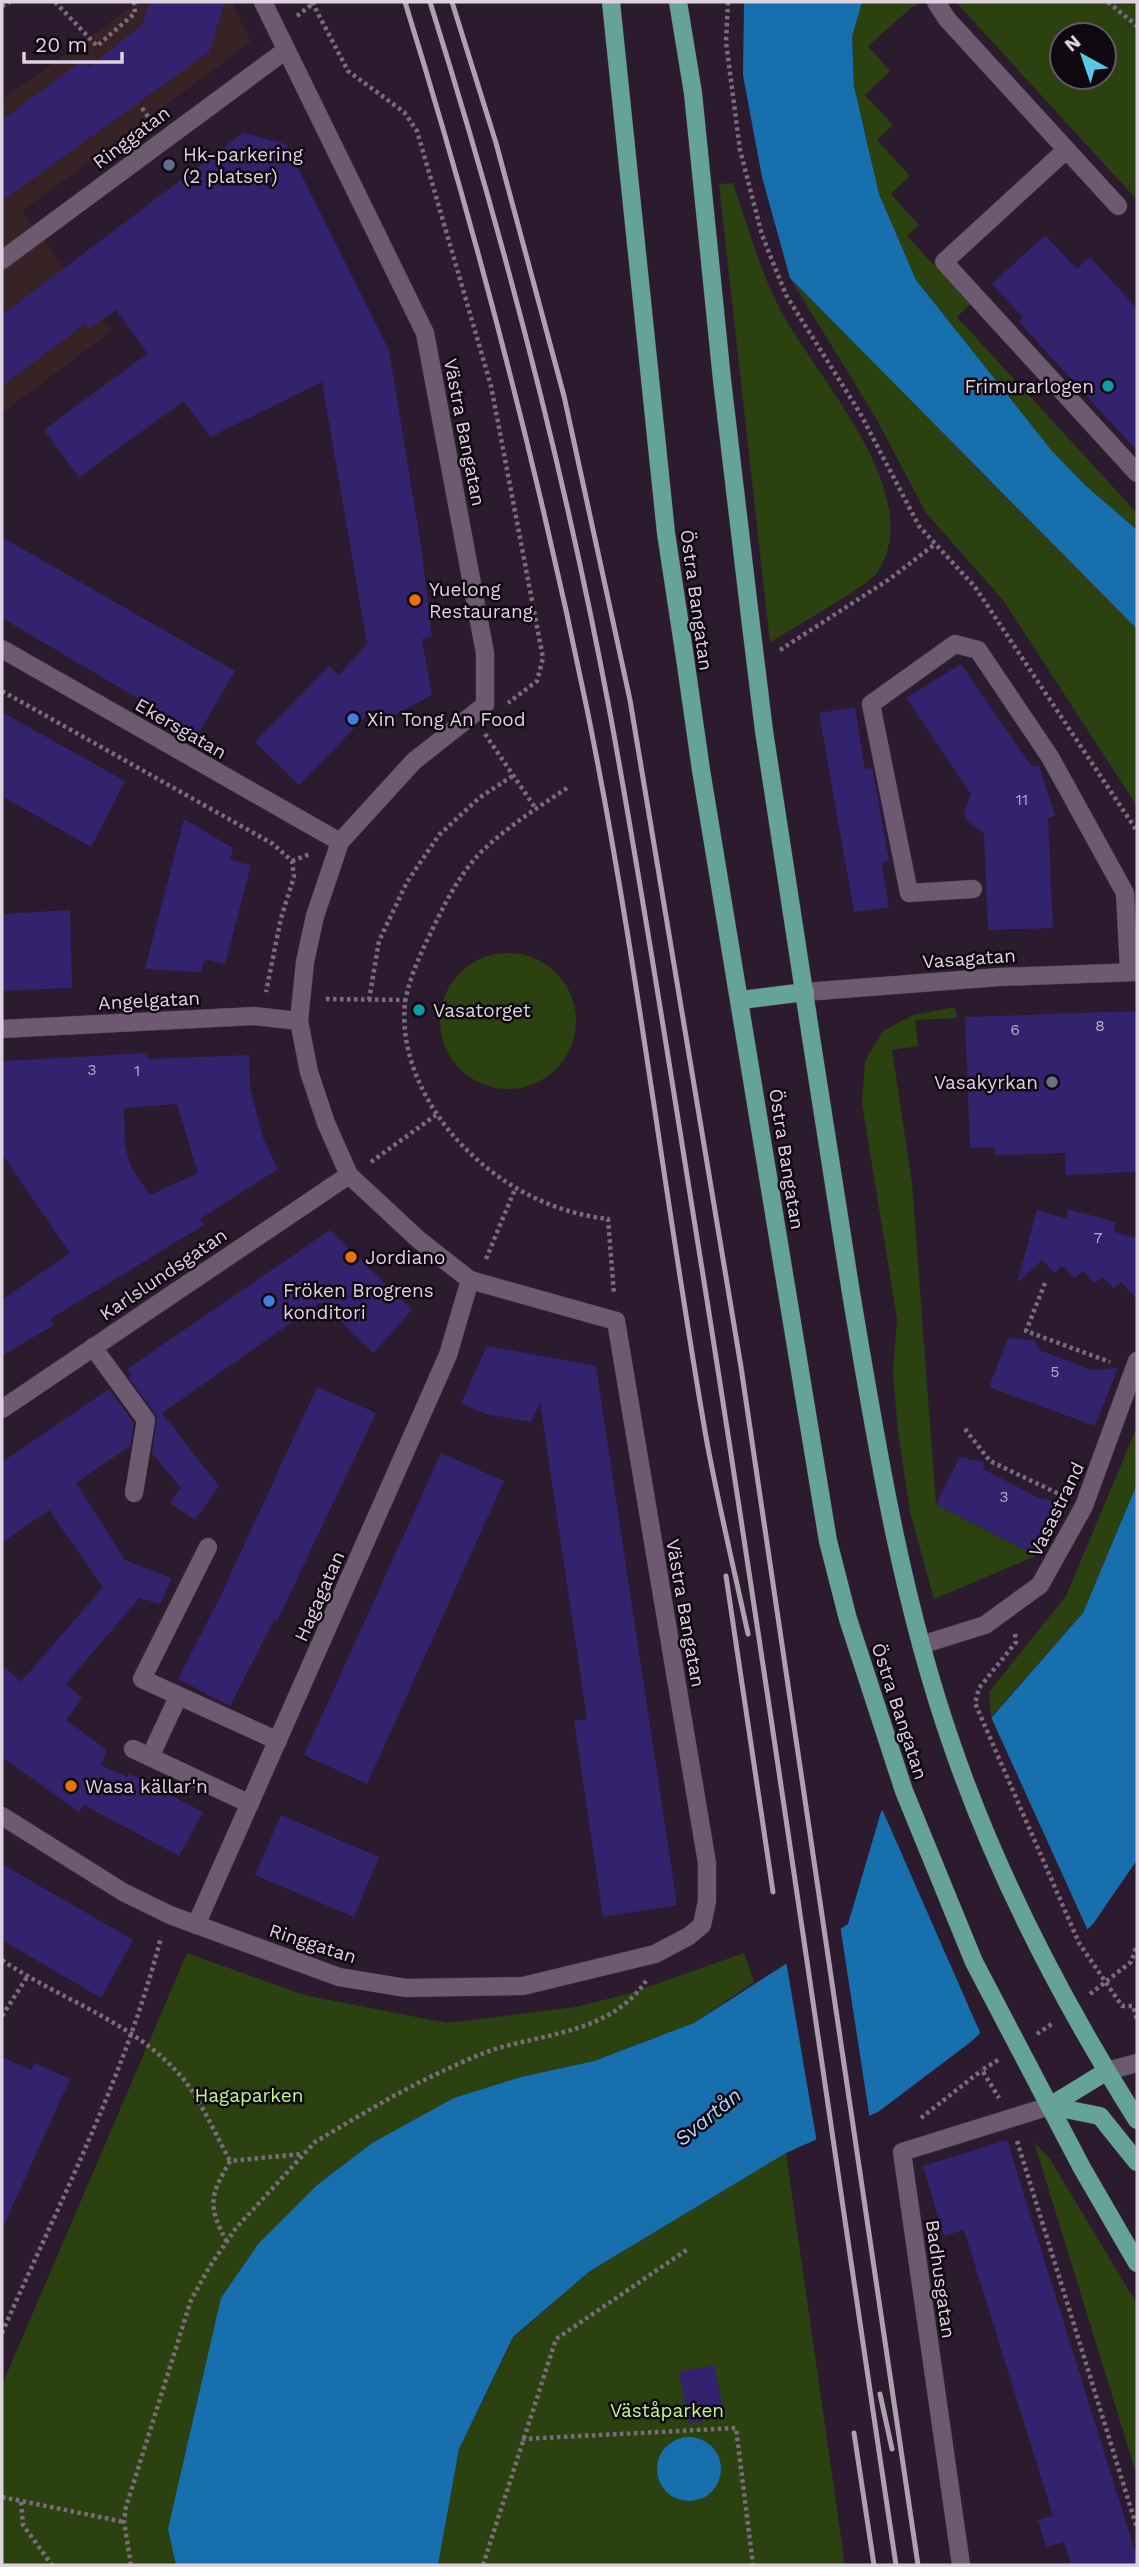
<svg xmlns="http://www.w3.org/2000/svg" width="1139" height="2567" font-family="'Work Sans',sans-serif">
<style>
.commercial{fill:#372325}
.green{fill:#2b4110;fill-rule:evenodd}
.water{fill:#1770ad}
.pier{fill:#2c1a2e}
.building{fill:#33226d;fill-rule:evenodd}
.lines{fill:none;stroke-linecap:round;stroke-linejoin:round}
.minor-casing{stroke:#443646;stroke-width:19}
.major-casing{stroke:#443646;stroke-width:19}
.path{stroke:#7b6b7d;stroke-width:4.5;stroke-dasharray:3.5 3.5;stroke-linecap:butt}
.minor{stroke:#6d5970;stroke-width:18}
.major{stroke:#65a398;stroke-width:18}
.rail{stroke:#aea0b0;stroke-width:5}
.major-bridge-casing{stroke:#443646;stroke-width:19;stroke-linecap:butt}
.major-bridge{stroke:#65a398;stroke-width:18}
.service-dot{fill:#5c6f8a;stroke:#100811;stroke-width:2.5}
.culture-dot{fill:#0f9aa8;stroke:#100811;stroke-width:2.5}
.food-dot{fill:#e8710a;stroke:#100811;stroke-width:2.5}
.shop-dot{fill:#3f7fe0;stroke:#100811;stroke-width:2.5}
.worship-dot{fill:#6b7280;stroke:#100811;stroke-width:2.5}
.labels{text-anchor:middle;stroke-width:5;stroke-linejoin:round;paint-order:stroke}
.number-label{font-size:16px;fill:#b3a6c3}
.street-label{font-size:19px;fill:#ded2e0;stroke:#100811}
.poi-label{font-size:19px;fill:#ded2e0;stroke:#100811;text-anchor:start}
.park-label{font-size:19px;fill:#bff787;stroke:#100811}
.water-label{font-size:21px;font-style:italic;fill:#b1d7f8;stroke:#100811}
</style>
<rect width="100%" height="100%" fill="#2c1a2e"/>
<polygon class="commercial" points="138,2 232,2 251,42 22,211 112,331 2,413 2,100"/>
<g class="green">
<polygon points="862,2 923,2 912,7 868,46 890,71 865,95 893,125 877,140 910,176 891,194 919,225 907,236 970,304 957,317 1137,513 1137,530 1085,485 1052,451 916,280 879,194 854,86 852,37"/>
<path d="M956,2H1137V200ZM1062,35H1104V77H1062Z"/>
<path d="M733,183C747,224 759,268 779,307C813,375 930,494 877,573C869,585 788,631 770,643L719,184Z"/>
<polygon points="790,278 1137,629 1137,806 1003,600 926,513 876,418"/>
<circle cx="508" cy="1021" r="68"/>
<polygon points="955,1007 957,1018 915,1020 918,1046 892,1050 912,1183 936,1504 1036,1556 934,1599 910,1512 898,1432 893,1373 897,1319 862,1103 865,1061 883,1031 913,1015"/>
<polygon points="1137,1427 1137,1484 1083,1613 991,1717 989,1692 1066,1596"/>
<polygon points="187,1953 304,1995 447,2023 575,2007 631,1993 744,1953 754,1982 694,2023 594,2061 521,2077 372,2143 316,2186 259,2243 168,2528 176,2565 2,2565 2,2385"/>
<polygon points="1034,2142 1050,2159 1137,2304 1137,2476"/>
<polygon points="786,2153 845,2565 438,2565 459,2449 513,2338 590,2271"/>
</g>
<g class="water">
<polygon points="744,2 862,2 852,37 854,86 879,194 916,280 1052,451 1085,485 1137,530 1137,629 790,278 762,177 743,75"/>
<polygon points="1137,1484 1137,1860 1093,1924 972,2041 878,2112 786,2153 590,2271 513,2337 459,2449 438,2565 176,2565 168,2529 221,2298 259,2243 316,2186 372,2143 454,2098 521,2077 594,2061 694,2023 848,1924 881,1812 992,1717 1083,1613"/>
<circle cx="689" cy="2469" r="32"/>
</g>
<g class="pier">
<polygon points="991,1717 1089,1933 982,2037 882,1809"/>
<polygon points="840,1925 870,2120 817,2143 786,1961"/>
</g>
<g class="building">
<polygon points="149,2 225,2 209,52 2,201 2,120 83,60 89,67 142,25"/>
<polygon points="243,133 286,144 389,350 421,545 432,637 422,639 432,695 386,720 373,709 299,785 255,742 329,666 339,675 367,644 322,382 210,437 184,401 79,477 44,430 148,353 116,310 89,329 85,324 2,386 2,315"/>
<polygon points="1045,235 1077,269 1090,257 1137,309 1137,451 1019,322 1023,317 992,284"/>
<polygon points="2,537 235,671 198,734 2,618"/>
<polygon points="961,664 1032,767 1039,765 1055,816 1048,818 1053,928 988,930 984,834 967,821 964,812 971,794 906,698"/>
<polygon points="855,707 865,769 872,768 877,793 889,861 881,862 889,907 854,912 819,713"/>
<polygon points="2,712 125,781 91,847 2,796"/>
<polygon points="184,819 233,848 230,860 251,865 225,964 205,959 201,972 145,969"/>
<polygon points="70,910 72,988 2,991 2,914"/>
<polygon points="1137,1011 1137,1172 1066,1175 1065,1153 995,1155 995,1147 970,1148 965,1017"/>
<path d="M147,1053L148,1059L249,1055L250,1088L263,1138L278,1169L200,1219L204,1225L50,1319L54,1325L2,1356V1300L70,1253L2,1154V1061ZM177,1104L198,1173L150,1195L131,1168L125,1145L124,1108Z"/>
<polygon points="1067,1209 1116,1222 1114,1232 1137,1238 1137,1299 1121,1282 1113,1288 1103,1277 1095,1283 1083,1271 1075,1278 1062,1266 1055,1273 1042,1260 1017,1283 1037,1210 1067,1219"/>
<polygon points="330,1230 412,1310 373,1353 321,1302 162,1413 219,1486 195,1520 170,1503 181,1488 152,1453 157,1417 128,1376 131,1374 127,1369"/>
<polygon points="1008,1338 1035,1340 1039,1350 1092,1370 1118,1368 1095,1426 989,1387"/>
<polygon points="487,1346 596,1366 677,1905 603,1917 574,1721 587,1719 540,1402 531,1422 486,1414 461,1403"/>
<polygon points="317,1387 376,1413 277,1621 274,1620 230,1706 178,1679 221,1595"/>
<polygon points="109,1389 134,1423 130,1446 76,1483 125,1560 171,1578 161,1604 139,1598 66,1684 82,1698 66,1720 107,1750 101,1765 127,1777 129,1773 203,1812 179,1856 84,1805 79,1812 2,1757 2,1665 21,1682 103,1587 49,1510 2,1543 2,1462"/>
<polygon points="441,1453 504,1481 367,1784 304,1755"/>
<polygon points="960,1457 984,1462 983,1469 1037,1497 1063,1503 1036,1556 936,1504"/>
<polygon points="281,1815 379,1857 354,1917 255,1875"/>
<polygon points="2,1864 133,1940 101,1998 2,1940"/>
<polygon points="2,2057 31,2070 35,2063 70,2079 2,2229"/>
<polygon points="1007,2140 1137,2558 1137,2565 1071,2565 1064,2542 1046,2547 1038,2520 1053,2516 964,2230 944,2236 923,2166"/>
<polygon points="714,2365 725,2416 689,2424 679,2372"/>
</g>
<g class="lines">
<g class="minor-casing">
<g id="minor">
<polyline points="936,2 947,19 1118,206"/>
<polyline points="1066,150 944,262 1137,473"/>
<polyline points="2,260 286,50"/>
<polyline points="2,649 340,842"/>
<polyline points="973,889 909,893 871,704 955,644 978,650 1050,757 1125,893 1129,971"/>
<polyline points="805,992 999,977 1137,972"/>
<polyline points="2,1029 254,1016 299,1021"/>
<polyline points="93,1347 146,1420 134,1493"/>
<polyline points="2,1409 349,1175"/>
<polyline points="208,1547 142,1679 278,1741"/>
<polyline points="921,1645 985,1625 1040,1585 1084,1506 1137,1361"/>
<polyline points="133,1749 250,1804"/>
<polyline points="150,1757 178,1697"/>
<polyline points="2,1816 123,1892 170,1915 339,1977 406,1988 523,1986 655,1954 689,1936 702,1925 707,1901 707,1863 616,1321 470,1280 419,1240 349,1175 326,1123 309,1072 299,1021 305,962 315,916 340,842 414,761 485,705 485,653 425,333 263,2"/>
<polyline points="196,1925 448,1355 470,1280"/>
<polyline points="1107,2071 1137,2063"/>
<polyline points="961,2565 902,2152 1050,2106"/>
</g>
</g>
<g class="major-casing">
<g id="major">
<polyline points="611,2 666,533 685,658"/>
<polyline points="678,2 693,93 722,380 750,617"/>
<path d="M764,731C793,918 821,1106 851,1293C877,1447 901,1600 953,1748C998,1878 1064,2004 1137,2120"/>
<polyline points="701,770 828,1541 848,1619 904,1791 974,1962 1082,2168 1137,2263"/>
<polyline points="741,1000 805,992"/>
<polyline points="1050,2106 1100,2116 1137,2162"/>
<polyline points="1050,2106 1107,2071"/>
</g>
</g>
<g class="path">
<polyline points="55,2 97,46 135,13 134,2"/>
<polyline points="312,2 348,71 404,112 417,131 491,386 543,658 537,681 508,703"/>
<polyline points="728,2 726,42 740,150 762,235 786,295 860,413 919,526 975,587 1137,831"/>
<polyline points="1108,2 1137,26"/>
<polyline points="2,6 10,2"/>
<polyline points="297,16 315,2"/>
<polyline points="142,108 151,121"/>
<polyline points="780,650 891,578 935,544"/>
<polyline points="2,691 273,844 292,861 294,877 281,918 266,992"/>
<polyline points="485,734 536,809"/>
<path d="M567,788C537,808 507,827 481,852C460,874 446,901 433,928C422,951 409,977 405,1003C399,1059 431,1117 471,1154C509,1190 556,1213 608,1219L614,1294"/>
<polyline points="292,861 310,854"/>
<polyline points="326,999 406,1000"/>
<polyline points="369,1000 379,941 407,882 439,835 479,798 514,775"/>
<polyline points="371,1162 436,1115"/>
<polyline points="486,1259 515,1189"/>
<polyline points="1045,1283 1026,1331 1110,1362"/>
<polyline points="965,1429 990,1461 1061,1495"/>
<polyline points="1015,1634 1016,1642 979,1688 975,1703 1079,1943 1122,2006 1133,2006 1137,2020"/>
<path d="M2,1960C62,2001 138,2023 185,2081C203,2105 216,2135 230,2161"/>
<polyline points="1090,1994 1131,1962 1137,1945"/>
<polyline points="2,2016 27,1977"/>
<polyline points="1037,2034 1053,2023"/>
<polyline points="998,2060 982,2070 999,2098"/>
<polyline points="921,2118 982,2070"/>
<polyline points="1017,2141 1137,2528"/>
<path d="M227,2242C207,2206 210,2196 230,2161L301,2154"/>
<path d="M2,2333C59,2203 126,2075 161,1937"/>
<polyline points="522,2439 736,2428 753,2565"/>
<polyline points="2,2497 124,2522"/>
<polyline points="21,2502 23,2525 52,2565"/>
<path d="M131,2565L124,2522L126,2507L191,2300L210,2266L236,2228L315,2142C356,2118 397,2092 441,2072C458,2064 477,2055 495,2049C548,2033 611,2032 646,1981"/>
<polyline points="483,2565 556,2339 688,2249"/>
</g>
<use href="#minor" class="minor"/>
<use href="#major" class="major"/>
<g class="rail">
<path d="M405,2C477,235 538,470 587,709C636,950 664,1195 706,1437C718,1503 734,1569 748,1634"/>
<path d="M430,2C503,235 565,473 610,713C644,898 672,1083 702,1269C771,1700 831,2133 896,2565"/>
<polyline points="452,2 496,143 564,396 630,700 741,1367 918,2565"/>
<polyline points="726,1576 773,1892"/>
<polyline points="880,2394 892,2449"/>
<polyline points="854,2433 874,2565"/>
</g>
<g class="major-bridge-casing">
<g id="major-bridge">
<polyline points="750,617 764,731"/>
<polyline points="685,658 701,770"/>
</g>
</g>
<use href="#major-bridge" class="major-bridge"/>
</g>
<circle class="service-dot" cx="169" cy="165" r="7"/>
<g class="culture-dot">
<circle cx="1108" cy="386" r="7"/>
<circle cx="419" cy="1010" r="7"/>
</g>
<g class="food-dot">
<circle cx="415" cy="600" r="7"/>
<circle cx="351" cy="1257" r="7"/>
<circle cx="71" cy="1786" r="7"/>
</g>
<g class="shop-dot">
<circle cx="353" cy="719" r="7"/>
<circle cx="269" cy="1301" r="7"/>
</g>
<circle class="worship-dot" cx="1052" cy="1082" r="7"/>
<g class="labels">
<g class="number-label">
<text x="1022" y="805">11</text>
<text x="1100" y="1031">8</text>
<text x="1015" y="1035">6</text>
<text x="92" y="1075">3</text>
<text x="137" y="1076">1</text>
<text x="1098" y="1243">7</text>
<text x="1055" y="1377">5</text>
<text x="1004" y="1502">3</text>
</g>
<g class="street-label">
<text transform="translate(131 137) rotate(-37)" y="7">Ringgatan</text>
<text transform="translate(465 432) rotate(79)" y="7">Västra Bangatan</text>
<text transform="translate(697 600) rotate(82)" y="7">Östra Bangatan</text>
<text transform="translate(181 728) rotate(30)" y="7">Ekersgatan</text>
<text transform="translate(969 958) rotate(-4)" y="7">Vasagatan</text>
<text transform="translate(149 1000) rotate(-3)" y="7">Angelgatan</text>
<text transform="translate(787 1159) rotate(81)" y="7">Östra Bangatan</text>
<text transform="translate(163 1274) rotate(-34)" y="7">Karlslundsgatan</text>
<text transform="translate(1056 1509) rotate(-64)" y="7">Vasastrand</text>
<text transform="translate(319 1596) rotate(-66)" y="7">Hagagatan</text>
<text transform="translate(686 1613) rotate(80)" y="7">Västra Bangatan</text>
<text transform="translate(900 1711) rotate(72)" y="7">Östra Bangatan</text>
<text transform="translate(313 1943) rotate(18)" y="7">Ringgatan</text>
<text transform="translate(941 2279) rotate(82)" y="7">Badhusgatan</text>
</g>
<g class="poi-label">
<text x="183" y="161">Hk-parkering<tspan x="183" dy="22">(2 platser)</tspan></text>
<text x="1094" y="393" text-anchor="end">Frimurarlogen</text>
<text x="429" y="596">Yuelong<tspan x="429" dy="22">Restaurang</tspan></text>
<text x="367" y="726">Xin Tong An Food</text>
<text x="433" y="1017">Vasatorget</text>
<text x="1038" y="1089" text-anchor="end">Vasakyrkan</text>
<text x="365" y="1264">Jordiano</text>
<text x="283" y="1297">Fröken Brogrens<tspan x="283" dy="22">konditori</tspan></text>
<text x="85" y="1793">Wasa källar'n</text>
</g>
<g class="park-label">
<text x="249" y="2102">Hagaparken</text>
<text x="667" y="2417">Väståparken</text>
</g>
<g class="water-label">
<text transform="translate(708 2117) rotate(-39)" y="7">Svartån</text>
</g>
</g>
<rect width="1139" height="2567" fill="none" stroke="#ded2e0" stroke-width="7"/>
<g transform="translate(1083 56) rotate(320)"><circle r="33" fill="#100811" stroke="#625964" stroke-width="2"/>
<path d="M0-5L12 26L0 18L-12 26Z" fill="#58c8e4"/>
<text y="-10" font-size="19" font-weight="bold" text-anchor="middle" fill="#ded2e0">N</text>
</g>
<path d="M24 52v10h98v-10" fill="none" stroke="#ded2e0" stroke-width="3.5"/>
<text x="35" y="52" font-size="21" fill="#ded2e0" stroke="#100811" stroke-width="5" paint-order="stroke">20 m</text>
</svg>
